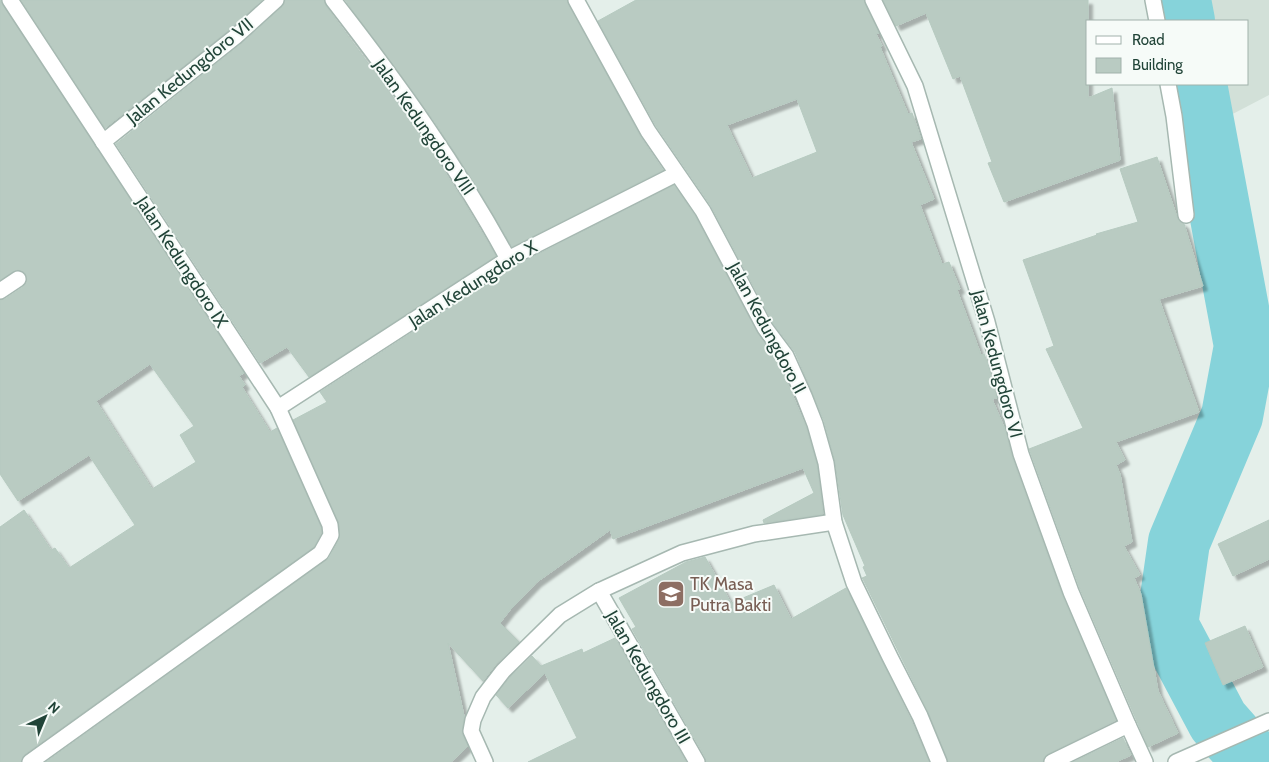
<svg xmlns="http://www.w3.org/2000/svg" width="1269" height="762" font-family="Cabin,sans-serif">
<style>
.built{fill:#d2e0d8}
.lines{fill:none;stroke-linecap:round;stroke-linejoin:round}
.river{stroke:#86d3da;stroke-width:62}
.building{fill:#b9cbc2;stroke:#b6cac0;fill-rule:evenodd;filter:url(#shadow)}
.street-casing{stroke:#a6b8b1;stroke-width:18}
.street{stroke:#fff;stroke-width:15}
.labels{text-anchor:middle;stroke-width:4;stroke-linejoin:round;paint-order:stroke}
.street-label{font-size:18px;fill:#214438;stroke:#f6fbf8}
.education-label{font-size:18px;fill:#785e54;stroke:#f6fbf8;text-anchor:start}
</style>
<defs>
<filter id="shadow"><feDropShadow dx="4.5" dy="4.5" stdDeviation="1" flood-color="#0004"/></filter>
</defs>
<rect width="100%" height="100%" fill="#e4efea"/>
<polygon class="built" points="1202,0 1269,0 1269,95 1225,118 1219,84 1248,84 1248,21 1206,21"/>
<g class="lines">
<g class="river">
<polyline points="1180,0 1184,21"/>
<polyline points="1196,84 1245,346 1232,416 1179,542 1167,625 1218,721 1254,762"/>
</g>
</g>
<g class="building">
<path d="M0,0L244,373L239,376L245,385L242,387L270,432L277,428L321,527V533L314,547L25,754L21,762H0V527L24,510L51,550L55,548L69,568L135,525L89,455L18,501L0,474V300L5,299L23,287L27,279L25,273L18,270L0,280ZM150,364L194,426L180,435L196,462L152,489L96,401Z"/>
<polygon points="21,0 262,0 229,30 105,128"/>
<polygon points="285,0 324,0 326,6 418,131 461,197 496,256 309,377 287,347 260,363 116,144 241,44 282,7"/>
<polygon points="345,0 567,0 640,136 663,170 512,247 477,187 434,121"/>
<path d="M636,0H864L879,33L876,34L882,46L880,47L908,114L912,113L921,139L911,142L934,199L920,205L942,264L949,262L960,289L957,290L981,355L984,354L988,364L997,398L992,399L1006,432L1012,457L1062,595L1116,720L1048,754L1044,757L1043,762H948L928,712L863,579L862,578L867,576L863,567L865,566L843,515L835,462L824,421L795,352L773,323L711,206L656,126L598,21ZM797,99L817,152L752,178L727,125Z"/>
<polygon points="883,0 1088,0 1088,98 1112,88 1120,160 1004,202 988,163 992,162 960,76 953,79 926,13 896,26"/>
<polygon points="1157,157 1177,217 1179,221 1184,224 1203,286 1159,299 1199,412 1116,442 1125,460 1116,465 1120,474 1132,542 1124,546 1140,575 1134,578 1141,594 1158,691 1178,733 1148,747 1080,589 1030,451 1029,449 1083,428 1046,349 1054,346 1023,260 1097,235 1096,234 1138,222 1120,169"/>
<polygon points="674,185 695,216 757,332 778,361 806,427 817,465 823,514 764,523 763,520 814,493 803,468 613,539 610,530 537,582 510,610 500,623 519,642 496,664 483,681 448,643 464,716 462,734 468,746 451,762 46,762 329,558 339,539 339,524 293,420 327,402 320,392 513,267"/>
<polygon points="1269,520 1269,559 1233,576 1218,544"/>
<polygon points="705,557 731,603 774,585 791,619 846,588 911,720 929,762 706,762 705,757 632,629 636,627 619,598 686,562"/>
<polygon points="1245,626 1263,667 1223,685 1205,643"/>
<polygon points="615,638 686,762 528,762 577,738 545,673 508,708 496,695 510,677 532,656 542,667 541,666 582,649 583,653"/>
<polygon points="1123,738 1131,755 1116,762 1073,762"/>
</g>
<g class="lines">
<g class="street-casing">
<g id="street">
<polyline points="10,0 278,408 330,525 331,535 321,553 30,762"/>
<path d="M333,0C397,82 459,168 508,259"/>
<polyline points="576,0 648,131 703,211 765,328 786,356 804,396 815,424 826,463 834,522 854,583 890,657 920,716 939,762"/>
<polyline points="873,0 915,86 987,322 1021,454 1071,592 1128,725"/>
<polyline points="1153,0 1157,21"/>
<polyline points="1168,84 1174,116 1186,215"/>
<polyline points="103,142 235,37 276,0"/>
<polyline points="0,291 18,279"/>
<polyline points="278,408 508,259 676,174"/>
<polyline points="599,591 697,762"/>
<polyline points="485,762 471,731 473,720 483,697 503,671 560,615 599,591 682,553 754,534 834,522"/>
<polyline points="1052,762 1128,725 1145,762"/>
<polyline points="1176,762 1269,721"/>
</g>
</g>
<use href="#street" class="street"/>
</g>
<defs>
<g id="school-square" transform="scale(1.4375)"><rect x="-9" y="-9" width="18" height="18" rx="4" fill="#8d6e63" stroke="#f6fbf8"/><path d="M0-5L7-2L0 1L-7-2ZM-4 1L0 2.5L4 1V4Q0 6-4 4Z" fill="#fff"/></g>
</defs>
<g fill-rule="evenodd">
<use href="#school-square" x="671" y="594"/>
</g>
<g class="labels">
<g class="street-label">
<text transform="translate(190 71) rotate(-39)" y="6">Jalan Kedungdoro VII</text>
<text transform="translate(424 127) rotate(55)" y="6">Jalan Kedungdoro VIII</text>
<text transform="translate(182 262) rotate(57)" y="6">Jalan Kedungdoro IX</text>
<text transform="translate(473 284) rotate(-32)" y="6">Jalan Kedungdoro X</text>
<text transform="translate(767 328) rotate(62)" y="6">Jalan Kedungdoro II</text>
<text transform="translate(997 364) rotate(75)" y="6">Jalan Kedungdoro VI</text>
<text transform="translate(648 677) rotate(60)" y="6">Jalan Kedungdoro III</text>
</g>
<g class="education-label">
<text x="690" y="590">TK Masa<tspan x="690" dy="21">Putra Bakti</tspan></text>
</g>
</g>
<rect x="1086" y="20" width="162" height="65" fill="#f6fbf8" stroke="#a1b2ab"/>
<rect x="1096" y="36" width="25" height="8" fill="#ffffff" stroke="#a1b2ab"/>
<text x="1132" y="45" font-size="15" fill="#214438">Road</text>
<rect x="1096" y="58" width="25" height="15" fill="#b9cbc2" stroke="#a1b2ab"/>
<text x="1132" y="70" font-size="15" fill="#214438">Building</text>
<g transform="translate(45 717) rotate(44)" stroke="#f6fbf8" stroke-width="4" paint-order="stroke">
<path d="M0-4L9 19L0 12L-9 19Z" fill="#214438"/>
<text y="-8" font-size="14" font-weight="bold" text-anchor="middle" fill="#214438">N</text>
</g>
</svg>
